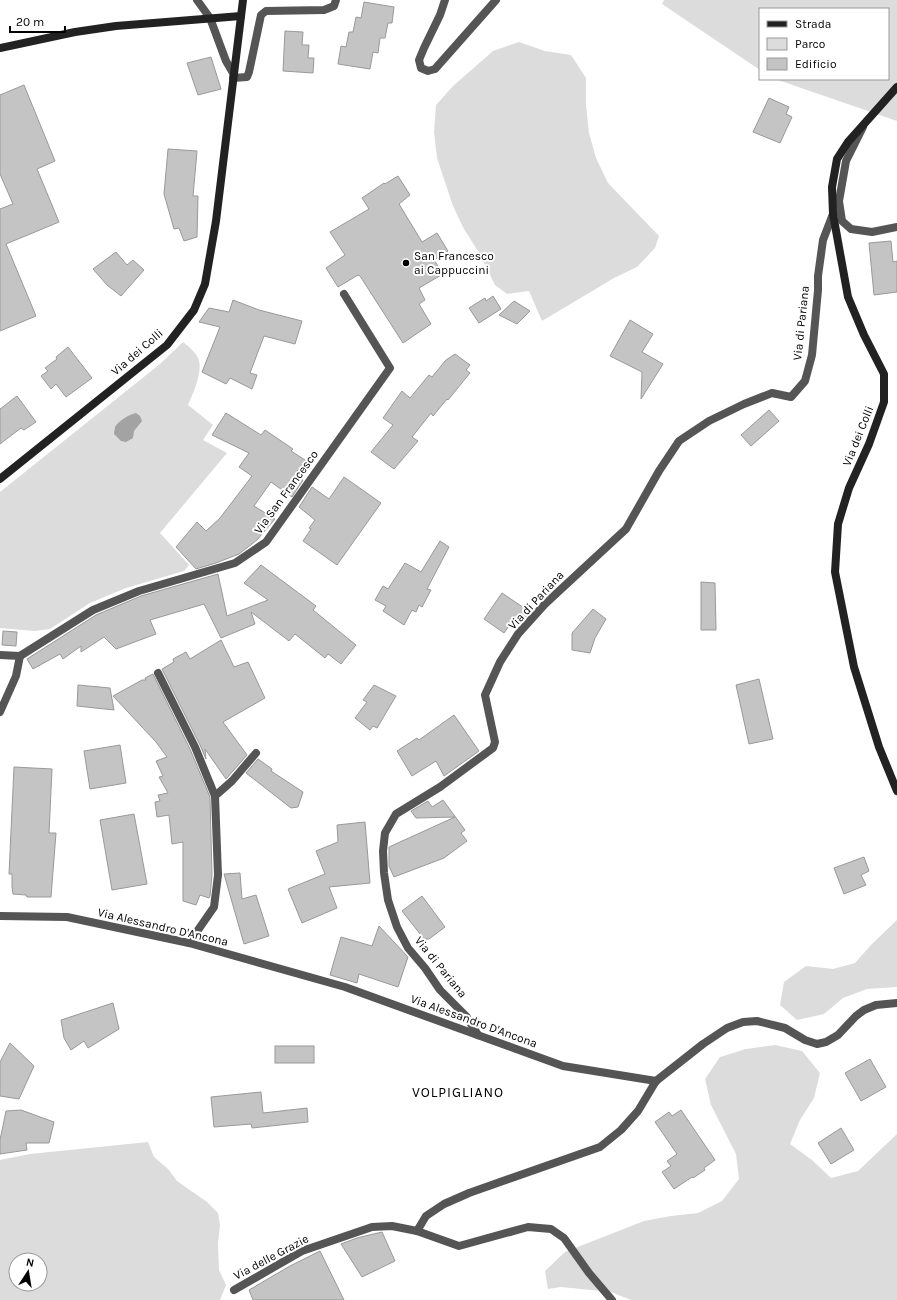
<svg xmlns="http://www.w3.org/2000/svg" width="897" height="1300" font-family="Karla,sans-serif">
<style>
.green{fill:#dcdcdc;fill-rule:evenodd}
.water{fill:#a3a3a3}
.building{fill:#c4c4c4;stroke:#999}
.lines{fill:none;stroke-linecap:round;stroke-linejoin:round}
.street{stroke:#555;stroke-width:8}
.secondary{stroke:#222;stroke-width:8}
.poi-dot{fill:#000;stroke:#fff;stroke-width:1.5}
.labels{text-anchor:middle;stroke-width:4;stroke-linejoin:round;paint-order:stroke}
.poi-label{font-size:12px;fill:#000;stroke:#fff;text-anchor:start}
.street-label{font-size:12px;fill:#000;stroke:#fff}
.quarter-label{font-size:14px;letter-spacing:1px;fill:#000;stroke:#fff}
</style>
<rect width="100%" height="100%" fill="#fff"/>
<g class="green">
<polygon points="664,0 897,0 897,121 775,79 888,79 888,9 760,9 760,70 662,4"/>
<polygon points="519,42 545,51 571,55 586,78 586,105 589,133 596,158 608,183 659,236 655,248 637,267 614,278 542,321 529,291 507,294 495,285 478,251 464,229 453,206 437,158 434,132 436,105 453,86 493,51"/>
<path d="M183,342C188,346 194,351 197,356C205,368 193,393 188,405L213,425L203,440L227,453L160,533L189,565L184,571L126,588L90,603L50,629L35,631L0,628V492L160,364Z"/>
<polygon points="897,920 897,987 867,989 843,998 824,1014 797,1020 780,1005 784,982 806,966 833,969 855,963 872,944"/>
<polygon points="775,1045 802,1051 820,1073 814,1098 800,1120 790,1144 812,1160 831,1178 858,1171 897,1134 897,1300 631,1300 611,1292 561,1287 548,1289 545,1271 565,1252 644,1221 671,1216 698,1213 722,1201 739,1179 736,1154 711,1105 705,1079 720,1057 746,1049"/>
<path d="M148,1142L154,1157L168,1169L177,1181L207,1202L218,1213L220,1225L218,1243L219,1270L226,1285L220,1300H0V1160L30,1154ZM16,1260H40V1284H16Z"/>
</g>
<path class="water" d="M136,413L140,416L142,421L134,431L133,438L126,442L121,441L114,434C114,432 115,428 115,427C118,421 130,414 136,413Z"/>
<g class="building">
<polygon points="364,2 394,7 392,23 388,23 385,38 380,38 378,53 373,52 370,69 338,64 341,46 346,47 349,32 353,32 356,17 361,18"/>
<polygon points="285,31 303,32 302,45 309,45 308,58 314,58 313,73 283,71"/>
<polygon points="211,57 221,89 198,95 187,63"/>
<polygon points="24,85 55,161 37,169 59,222 6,244 36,316 0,331 0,209 13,204 0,174 0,95"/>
<polygon points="769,98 789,107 786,114 792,117 780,143 753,132"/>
<polygon points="168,149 197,151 193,196 198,196 197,237 184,241 179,228 174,229 164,194"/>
<polygon points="398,176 410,195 399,204 422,242 437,233 448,251 434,260 443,274 419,288 425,300 419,304 431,324 403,343 360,276 358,275 338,287 326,268 345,255 330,232 369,209 362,198 384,183 385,184"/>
<polygon points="891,241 893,262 897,261 897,292 874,295 869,243"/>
<polygon points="116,252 127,265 133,260 144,270 121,296 107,285 93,269"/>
<polygon points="493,296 501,309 479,323 469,308 485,298 486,301"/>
<polygon points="233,300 259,310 302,321 295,344 264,336 250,373 257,375 252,389 230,378 226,384 202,372 220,327 199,322 209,308 229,312"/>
<polygon points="514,301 530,311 517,324 499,315"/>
<polygon points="630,320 653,334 642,352 663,364 641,399 642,372 610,356"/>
<polygon points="68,347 92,378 66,397 56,384 51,389 41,376 48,371 45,368 57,359 56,357"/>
<polygon points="455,354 470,365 466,370 470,373 448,400 447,399 433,416 431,413 412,437 418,441 394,469 371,452 393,425 383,418 402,391 410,398 429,375 432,377 446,360"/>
<polygon points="17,396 36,422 24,430 21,428 0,444 0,409"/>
<polygon points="769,410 779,421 751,446 741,435"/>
<polygon points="226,413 261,435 265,430 293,449 291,451 305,460 295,474 303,480 292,497 271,482 254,506 275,519 257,540 239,554 216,563 196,569 176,547 197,522 206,531 220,518 252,476 239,467 249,453 212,435"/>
<polygon points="344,477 381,503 337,565 303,541 311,529 309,528 315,520 299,507 312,487 329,499"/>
<polygon points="440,541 449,547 427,589 431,590 422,607 419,605 416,612 412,610 404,625 383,611 386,606 375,600 383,586 388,589 405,563 421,572"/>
<polygon points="261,565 316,606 313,610 356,645 341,664 328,654 325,658 295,634 289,641 251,612 255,624 221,638 204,604 150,620 156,634 116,649 104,637 81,652 81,646 63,659 60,654 33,669 27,659 96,615 141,596 218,574 227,616 268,600 244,583"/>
<polygon points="701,582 715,583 716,630 701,630"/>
<polygon points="502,593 530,612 517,626 511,623 504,633 484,619"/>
<polygon points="593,609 606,619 595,638 590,653 572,650 572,633"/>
<polygon points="3,631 17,632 16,646 2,645"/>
<polygon points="221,640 234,667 248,662 265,698 223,722 247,755 226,779 205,749 206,759 200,745 162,669 174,662 173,659 186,652 190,659"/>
<polygon points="153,674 190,749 210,797 212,875 210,896 209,898 200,895 196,905 183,901 183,842 172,844 169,815 157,817 155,802 160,801 158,795 168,793 159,777 163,776 156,761 167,757 156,742 113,696 142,680 146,680 145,678"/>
<polygon points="759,679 773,739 749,744 736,685"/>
<polygon points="78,685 110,688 114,710 77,706"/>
<polygon points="374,685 396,696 377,728 373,726 370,730 355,718 367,702 363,700"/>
<polygon points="454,715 479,751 444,776 436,761 412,776 397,751 417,738 419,740"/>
<polygon points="120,745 126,783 90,789 84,751"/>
<polygon points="258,759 272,769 271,771 303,792 298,807 291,808 246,773"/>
<polygon points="14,767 52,769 49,833 56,833 51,897 27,897 26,895 13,894 12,887 12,874 9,874"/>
<polygon points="443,800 465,830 461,833 467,841 444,858 394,877 389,866 389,847 455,817 416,818 411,811 428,801 432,807"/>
<polygon points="134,814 147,884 112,890 100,820"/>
<polygon points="365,822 370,883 329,887 337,908 302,923 288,889 325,874 316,851 338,842 337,825"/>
<polygon points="864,857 869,871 861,875 866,885 844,894 834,868"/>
<polygon points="240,873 242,899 256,895 269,936 244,944 224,874"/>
<polygon points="422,896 445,927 429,939 424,939 402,911"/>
<polygon points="379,926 408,957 398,987 359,974 357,983 330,975 341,937 372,946"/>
<polygon points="113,1003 119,1029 88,1048 84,1041 71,1050 64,1038 61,1020"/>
<polygon points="10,1043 34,1066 19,1099 0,1096 0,1062"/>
<rect x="275" y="1046" width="39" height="17"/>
<polygon points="870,1059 886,1087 861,1101 845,1073"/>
<polygon points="261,1092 263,1113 307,1108 308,1122 252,1128 251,1124 214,1127 211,1097"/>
<polygon points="21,1110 54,1122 49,1143 26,1143 27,1150 0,1154 0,1140 6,1111"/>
<polygon points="681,1110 715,1160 704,1168 705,1170 693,1178 692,1177 674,1189 662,1172 671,1166 667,1161 677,1154 655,1122 669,1112 672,1116"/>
<polygon points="841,1128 854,1150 831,1164 818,1143"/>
<polygon points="382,1232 395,1261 362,1277 341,1244 357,1238"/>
<polygon points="320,1251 344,1300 253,1300 249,1290 290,1266"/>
</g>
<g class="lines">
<g class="street">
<polyline points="197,0 210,18 226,61 233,73"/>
<polyline points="445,0 440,15 424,48 419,60 421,68 428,71 435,69 496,0"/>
<polyline points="233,78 247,77 249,72 261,15 266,11 324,10 334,6 336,0"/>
<polyline points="863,127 846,161 839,201 842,221 851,229 872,232 897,227"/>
<polyline points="0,655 20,656 93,610 139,591 235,563 266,542 390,368 344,294"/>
<polyline points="158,673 195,747 215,796"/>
<polyline points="0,712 16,676 20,656"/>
<polyline points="0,916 67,917 189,943 345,987 563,1066 656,1081"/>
<polyline points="189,943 214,907 218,875 215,796 232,781 256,753"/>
<polyline points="478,1035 466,1016 440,990 425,968 408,948 397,927 388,900 384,873 383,851 385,833 396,814 440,787 493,748 495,742 485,695 500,662 518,634 545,604 626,529 659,471 679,441 709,421 744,404 772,393 791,397 805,381 812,355 818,290 818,276 823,240 833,214"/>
<polyline points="417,1231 426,1216 444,1204 469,1193 600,1147 621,1130 638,1111 656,1081 703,1044 727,1028 743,1022 757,1021 785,1028 805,1040 817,1044 826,1042 838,1035 856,1016 864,1010 876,1005 897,1003"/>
<polyline points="234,1290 302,1251 372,1227 392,1226 417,1231 459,1246 528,1227 551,1229 564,1238 589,1273 612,1300"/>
</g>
<g class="secondary">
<polyline points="0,48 75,32 116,26 241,16"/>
<polyline points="897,87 848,142 837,159 832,187 833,214 848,297 864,335 884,374 884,402 869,444 849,488 838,524 835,572 854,667 879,747 897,791"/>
<polyline points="0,479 167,345 194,310 205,284 216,221 243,0"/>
</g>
</g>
<circle class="poi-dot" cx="406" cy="263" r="4"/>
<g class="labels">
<g class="poi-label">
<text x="414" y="260">San Francesco<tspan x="414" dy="14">ai Cappuccini</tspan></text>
</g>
<g class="street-label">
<text transform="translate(801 323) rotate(-84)" y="4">Via di Pariana</text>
<text transform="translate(137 352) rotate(-41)" y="4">Via dei Colli</text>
<text transform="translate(858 436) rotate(-68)" y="4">Via dei Colli</text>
<text transform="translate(286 492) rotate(-54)" y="4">Via San Francesco</text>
<text transform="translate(536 600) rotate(-47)" y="4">Via di Pariana</text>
<text transform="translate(163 927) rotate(13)" y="4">Via Alessandro D'Ancona</text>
<text transform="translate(441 967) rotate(51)" y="4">Via di Pariana</text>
<text transform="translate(474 1021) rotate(20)" y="4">Via Alessandro D'Ancona</text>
<text transform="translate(271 1257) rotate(-28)" y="4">Via delle Grazie</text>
</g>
<g class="quarter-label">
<text x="458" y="1097">VOLPIGLIANO</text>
</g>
</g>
<rect x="759" y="8" width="130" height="72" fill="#ffffff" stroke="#999999"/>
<rect x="767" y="21" width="20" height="6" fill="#222222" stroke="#999999"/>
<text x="795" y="28" font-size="12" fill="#000000">Strada</text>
<rect x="767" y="38" width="20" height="12" fill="#dcdcdc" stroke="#999999"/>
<text x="795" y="48" font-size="12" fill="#000000">Parco</text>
<rect x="767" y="58" width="20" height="12" fill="#c4c4c4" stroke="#999999"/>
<text x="795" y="68" font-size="12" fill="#000000">Edificio</text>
<g transform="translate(28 1272) rotate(12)"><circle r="19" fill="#ffffff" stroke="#999999"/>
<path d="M0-3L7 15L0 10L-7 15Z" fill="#000000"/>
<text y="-6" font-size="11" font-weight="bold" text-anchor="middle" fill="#000000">N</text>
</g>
<path d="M10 26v6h55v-6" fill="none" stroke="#000000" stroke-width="2"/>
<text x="16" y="26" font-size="12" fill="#000000" stroke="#ffffff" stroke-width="3" paint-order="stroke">20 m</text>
</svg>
